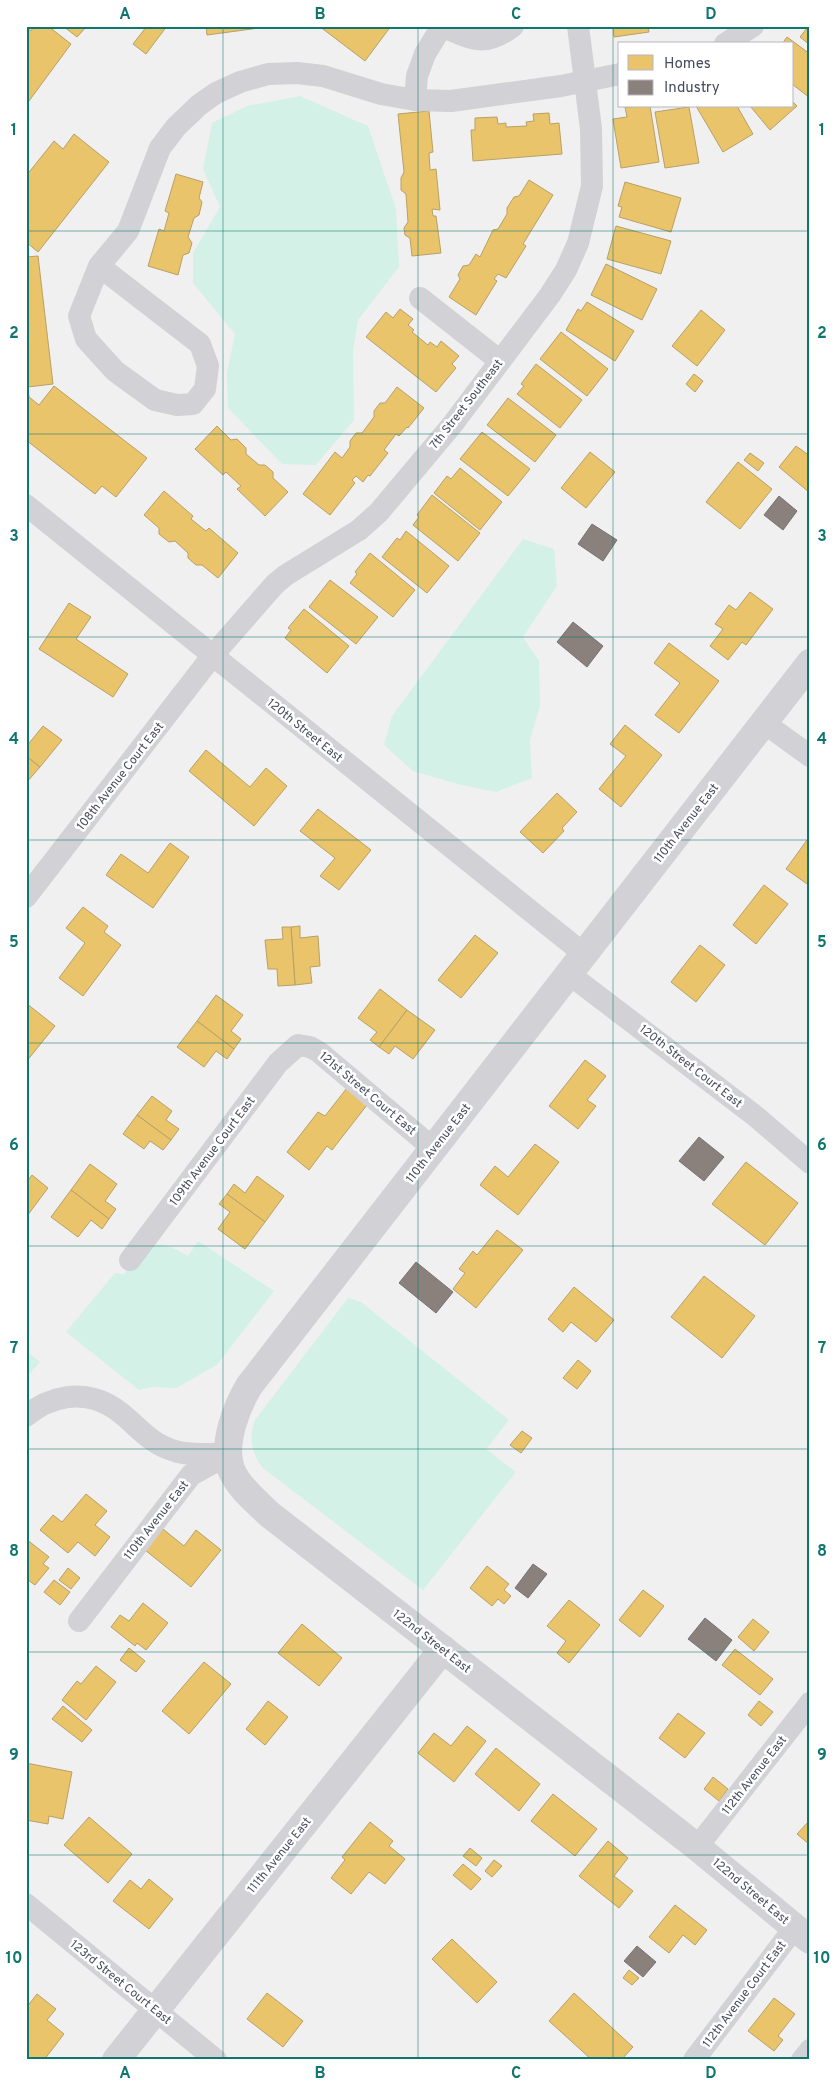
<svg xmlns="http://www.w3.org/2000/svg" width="836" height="2086" font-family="Overpass,sans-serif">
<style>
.green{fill:#d3f1e7}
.homes{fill:#e9c46a;stroke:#b8a066}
.industry{fill:#8a817c;stroke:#767173}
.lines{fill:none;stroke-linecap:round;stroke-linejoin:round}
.minor{stroke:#d1d1d6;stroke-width:22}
.tertiary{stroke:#d1d1d6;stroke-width:28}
.grid{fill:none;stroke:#0f766e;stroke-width:1;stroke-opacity:0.55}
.labels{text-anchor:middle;stroke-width:5;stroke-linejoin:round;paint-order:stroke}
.street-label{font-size:12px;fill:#464c5e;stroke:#fff}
.neatline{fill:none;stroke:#0f766e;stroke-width:2}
.grid-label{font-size:16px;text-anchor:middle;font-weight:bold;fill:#0f766e}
</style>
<rect width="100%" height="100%" fill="#f1f0f0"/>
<g class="green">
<polygon points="300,96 368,126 396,209 399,267 358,320 353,351 354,420 316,465 282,464 228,408 227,372 235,334 193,283 193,253 220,207 203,169 212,123 247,106"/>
<polygon points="523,539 554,549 557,586 523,637 539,661 540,706 530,740 532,778 496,792 461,785 413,771 384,745 392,716"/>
<path d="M198,1241L274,1291L217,1365L176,1388L152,1387L139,1390L66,1332L115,1273L124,1274C146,1244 153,1235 188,1256Z"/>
<path d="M348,1298L361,1302L509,1420L486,1449L516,1472L423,1590L264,1469C252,1456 248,1437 255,1420Z"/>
<polygon points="26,1351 40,1362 26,1378"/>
</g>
<g class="homes">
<polygon points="48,26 71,44 26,105 26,27 31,31 34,26"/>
<polygon points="63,26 87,26 77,37"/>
<polygon points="147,26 167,26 146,54 133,44"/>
<polygon points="206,26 274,26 207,35"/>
<polygon points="319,26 391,26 365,61"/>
<polygon points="613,26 648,26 649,32 614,37"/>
<polygon points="804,26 810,26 810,45 800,37 807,28"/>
<polygon points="787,37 810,54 810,98 792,84 792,44 782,44"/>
<polygon points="792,101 797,106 770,130 750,106 792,106"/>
<polygon points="650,106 659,162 621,168 613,119 627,117 625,107"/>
<polygon points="696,106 737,106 753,134 723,152"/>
<polygon points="689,107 699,163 665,168 655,112"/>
<polygon points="429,111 433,152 429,153 430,170 436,169 440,210 432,209 433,216 436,216 441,253 412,256 410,238 405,235 404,228 408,222 406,194 401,190 401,178 404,172 398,114"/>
<polygon points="549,113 550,124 559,123 562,154 473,161 471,130 475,130 475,118 497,117 498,124 506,123 506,127 527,126 526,122 534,121 533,114"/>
<polygon points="74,134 109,162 38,252 26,242 26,176 54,141 63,149"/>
<polygon points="176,174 203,182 199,198 202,202 199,215 194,218 188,237 192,243 189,253 183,255 178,275 148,266 159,229 164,231 169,213 165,211"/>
<polygon points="529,180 553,195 523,244 526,246 506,278 498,274 494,279 497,281 476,315 449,297 460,279 458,275 463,266 469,265 476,254 480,257 493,230 498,229 507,214 507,208 514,197 519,196"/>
<polygon points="625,182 681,198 671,232 619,217 622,207 618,206"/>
<polygon points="616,226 671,241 661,274 607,259"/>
<polygon points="38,256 53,384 28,387 29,397 39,405 54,386 147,458 116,497 102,486 95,494 26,440 26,257"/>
<polygon points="606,264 657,289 642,320 591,295"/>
<polygon points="587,302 634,331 615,361 566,330 578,309 581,311"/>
<polygon points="400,309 413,319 408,325 414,330 412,332 428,345 430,342 437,347 441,341 459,356 452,364 456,368 436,392 366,337 386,312 393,318"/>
<polygon points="701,310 725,330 697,366 672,346"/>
<polygon points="561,332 608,369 587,396 540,359"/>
<polygon points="536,364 582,400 560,428 517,394 524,386 521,384"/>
<polygon points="694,374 703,381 695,392 686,384"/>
<polygon points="397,387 424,408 408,428 407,427 399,436 396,434 384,450 388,453 370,476 368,475 363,482 356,476 352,480 355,483 330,515 303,494 335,452 342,458 350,447 350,441 356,433 362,433 374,417 374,411 380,403 385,403"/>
<polygon points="508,398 556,435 535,462 487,425"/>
<polygon points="217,426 231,440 237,439 246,448 246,454 259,465 265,465 273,472 273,478 288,492 265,516 237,489 241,486 226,472 223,475 195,449"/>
<polygon points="482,432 530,469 508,496 460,459"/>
<polygon points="796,446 810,456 810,493 779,467"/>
<polygon points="590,452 615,472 586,508 561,488"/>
<polygon points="750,453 764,463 758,471 744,460"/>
<polygon points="738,462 772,489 740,529 706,502"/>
<polygon points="460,468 502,502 480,530 434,493 447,476 451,479"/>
<polygon points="164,491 193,516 191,519 206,531 209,528 238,553 218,578 202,565 196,565 188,558 188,553 175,541 169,542 159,534 159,528 144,515"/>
<polygon points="432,495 480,533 458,561 413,525 419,517 417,515"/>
<polygon points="406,531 449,566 427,593 382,557 397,538 400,540"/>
<polygon points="370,553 415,590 393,617 350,583 357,574 355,572"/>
<polygon points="330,580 378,617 356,644 309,607"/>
<polygon points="750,592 773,609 746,645 742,642 728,660 710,646 723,629 715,624 729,605 736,610"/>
<polygon points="69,603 91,617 76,639 128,674 113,697 39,649"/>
<polygon points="304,609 349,646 327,673 285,638 291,630 288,628"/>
<polygon points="669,643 719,681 679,733 655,715 680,683 654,663"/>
<polygon points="625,725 662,755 621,807 599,789 626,756 610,744"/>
<polygon points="43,726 62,740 40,767 26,756 26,747"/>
<polygon points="206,750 250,787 266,768 287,786 254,826 189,771"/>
<polygon points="26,756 40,767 26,783"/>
<polygon points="557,793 577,812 562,828 564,831 543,853 520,832"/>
<polygon points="318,809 371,850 339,890 320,876 335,858 300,831"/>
<polygon points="810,836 810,886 786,869"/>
<polygon points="170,843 189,857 153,908 106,875 121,854 148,873"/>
<polygon points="764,885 788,904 756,944 733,925"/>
<polygon points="83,907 108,926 104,932 121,945 83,996 59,978 85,943 66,928"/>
<polygon points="300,926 300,938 318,936 320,966 310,967 312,983 295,985 291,927"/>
<polygon points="282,927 291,927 295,985 278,986 277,969 268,969 265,940 283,939"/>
<polygon points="475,935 498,953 461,998 438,980"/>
<polygon points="700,945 725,965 696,1002 671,982"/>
<polygon points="380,989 407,1010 379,1047 370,1040 377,1032 358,1018"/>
<polygon points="216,995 243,1015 231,1031 241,1039 234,1049 197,1021"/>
<polygon points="26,1003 55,1026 26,1062"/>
<polygon points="407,1010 435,1030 413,1059 395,1046 389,1054 379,1047"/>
<polygon points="197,1021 234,1049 227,1059 216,1051 204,1067 177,1047"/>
<polygon points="585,1060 606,1076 587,1100 596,1106 578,1129 549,1106"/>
<polygon points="347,1088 367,1105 332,1150 327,1146 309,1170 287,1152 318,1112 325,1116"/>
<polygon points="152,1096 172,1111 166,1120 179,1129 171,1140 137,1115"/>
<polygon points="137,1115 171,1140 163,1150 150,1141 144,1149 123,1134"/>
<polygon points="535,1144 559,1162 518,1215 480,1185 495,1166 508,1177"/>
<polygon points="746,1162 798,1203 765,1245 712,1204"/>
<polygon points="90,1164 117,1184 105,1201 116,1209 109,1219 71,1190"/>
<polygon points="32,1175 48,1188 27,1216 26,1183"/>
<polygon points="257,1176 284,1196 265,1222 227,1194 234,1184 245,1193"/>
<polygon points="71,1190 109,1219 102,1229 91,1220 78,1237 51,1217"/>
<polygon points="227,1194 265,1222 245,1249 218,1229 230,1212 219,1204"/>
<polygon points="497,1230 523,1250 476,1308 453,1289 465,1273 459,1269 473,1251 477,1255"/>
<polygon points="704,1276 755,1316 722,1358 671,1317"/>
<polygon points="574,1287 614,1320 596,1342 571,1322 563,1332 548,1319"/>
<polygon points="578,1360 591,1371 577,1389 563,1378"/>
<polygon points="522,1431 532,1438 521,1453 510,1445"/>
<polygon points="86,1494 107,1511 95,1525 110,1537 95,1556 78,1542 68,1553 40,1530 53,1515 62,1522"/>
<polygon points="163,1529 184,1546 196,1530 221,1550 191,1587 145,1550"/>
<polygon points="26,1539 49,1557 43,1564 49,1568 35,1585 28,1580 26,1582"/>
<polygon points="487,1566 509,1584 504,1590 511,1596 504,1604 498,1599 492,1606 470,1588"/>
<polygon points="68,1568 80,1578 71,1589 59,1580"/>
<polygon points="54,1580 70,1592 60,1605 44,1592"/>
<polygon points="643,1590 664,1606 640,1637 619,1620"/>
<polygon points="569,1600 600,1625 569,1663 557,1653 566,1641 547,1626"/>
<polygon points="143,1603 168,1623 146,1650 137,1643 135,1646 111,1627 120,1615 129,1621"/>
<polygon points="753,1619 769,1632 754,1651 738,1637"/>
<polygon points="302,1624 342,1658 319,1686 278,1653"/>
<polygon points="129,1648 145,1661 136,1672 120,1660"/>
<polygon points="735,1649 773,1679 760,1695 722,1665"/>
<polygon points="204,1662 231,1684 189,1734 162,1711"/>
<polygon points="96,1666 116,1682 86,1720 62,1700 77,1681 81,1684"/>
<polygon points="268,1701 288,1717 265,1745 246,1729"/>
<polygon points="759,1701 773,1712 761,1726 748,1715"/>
<polygon points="63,1706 92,1730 82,1742 52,1719"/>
<polygon points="678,1713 705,1733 685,1758 659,1738"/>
<polygon points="467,1726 486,1741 454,1782 418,1753 434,1733 451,1746"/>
<polygon points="496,1748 540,1784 519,1811 475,1774"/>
<polygon points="26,1763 72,1772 63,1819 49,1816 48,1824 26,1820"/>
<polygon points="713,1777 728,1789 719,1801 704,1789"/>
<polygon points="553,1794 597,1829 575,1856 531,1821"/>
<polygon points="89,1817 132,1854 108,1883 64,1845"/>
<polygon points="810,1820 810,1845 797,1834"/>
<polygon points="370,1822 393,1841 389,1846 405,1859 385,1884 369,1872 351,1894 331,1878 345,1860 342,1857"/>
<polygon points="608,1841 628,1858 614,1876 633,1891 619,1908 579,1876"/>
<polygon points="470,1848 482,1858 476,1866 463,1856"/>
<polygon points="494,1860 502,1866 492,1877 485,1871"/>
<polygon points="463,1864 481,1879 471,1890 453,1875"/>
<polygon points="149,1879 173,1899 149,1929 113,1901 130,1880 141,1889"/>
<polygon points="675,1905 707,1930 695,1945 683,1935 669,1953 649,1937"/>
<polygon points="452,1939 497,1982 477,2003 432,1959"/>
<polygon points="629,1970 639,1978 632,1985 623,1978"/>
<polygon points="267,1993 303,2021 283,2047 247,2019"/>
<polygon points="574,1993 633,2047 621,2060 592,2060 549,2021"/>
<polygon points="37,1994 56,2009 47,2020 64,2034 44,2060 26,2060 26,2008"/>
<polygon points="774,1998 795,2014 778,2036 783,2040 774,2051 748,2031"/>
</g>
<g class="industry">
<polygon points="779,496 797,511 783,530 764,515"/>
<polygon points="592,524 617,540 603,561 578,544"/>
<polygon points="573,622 603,646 587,667 557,642"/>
<polygon points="699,1137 724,1157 704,1181 679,1161"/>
<polygon points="416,1262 453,1292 436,1313 399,1283"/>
<polygon points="533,1564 547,1574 528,1598 515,1588"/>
<polygon points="705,1618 732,1640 716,1661 688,1639"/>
<polygon points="637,1946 656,1962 643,1977 624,1961"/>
</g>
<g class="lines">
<g class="minor">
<path d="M443,27C472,39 485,48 513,26"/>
<polyline points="725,44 753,26"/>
<polyline points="415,100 417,76 425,54 442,26"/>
<polyline points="99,266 200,344 208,366 205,389 193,404 177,405 155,400 115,371 86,339 79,316 99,266 128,231 160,148 176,127 199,105 216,93 240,82 268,74 297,73 323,76 381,94 415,100 451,101 561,86 620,74"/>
<polyline points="420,298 500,361"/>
<polyline points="26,505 584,954"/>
<polyline points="764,723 810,756"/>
<polyline points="26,897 213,655 275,584 286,575 359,530 379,512 452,425 550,295 566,270 578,243 592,186 591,129 578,26"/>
<polyline points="569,974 754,1115 810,1163"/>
<polyline points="130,1260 278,1063 298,1045 310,1047 319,1052 434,1149"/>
<path d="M26,1416C50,1396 81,1390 109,1405C133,1418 144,1442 175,1451C190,1456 212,1453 229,1454"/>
<polyline points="79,1621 191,1475 229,1454"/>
<polyline points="697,1847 810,1703"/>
<polyline points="26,1904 216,2060"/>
<polyline points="694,2060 795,1927"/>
<polyline points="802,2060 810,2050"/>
</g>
<g class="tertiary">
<path d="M810,663L249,1386C236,1408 222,1444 231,1469C238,1487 256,1501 269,1514L697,1847L810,1940"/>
<polyline points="116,2060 443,1649"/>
</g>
</g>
<path class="grid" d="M223,26V2060M418,26V2060M613,26V2060M26,231H810M26,434H810M26,637H810M26,840H810M26,1043H810M26,1246H810M26,1449H810M26,1652H810M26,1855H810"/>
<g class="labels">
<g class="street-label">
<text transform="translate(466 404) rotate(-52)" y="4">7th Street Southeast</text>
<text transform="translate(305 730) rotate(39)" y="4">120th Street East</text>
<text transform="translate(120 776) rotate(-52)" y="4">108th Avenue Court East</text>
<text transform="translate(686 823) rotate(-52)" y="4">110th Avenue East</text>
<text transform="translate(691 1066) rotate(38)" y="4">120th Street Court East</text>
<text transform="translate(368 1093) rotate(40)" y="4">121st Street Court East</text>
<text transform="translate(438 1143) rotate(-52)" y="4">110th Avenue East</text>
<text transform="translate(212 1151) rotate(-53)" y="4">109th Avenue Court East</text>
<text transform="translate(156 1520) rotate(-52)" y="4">110th Avenue East</text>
<text transform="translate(432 1641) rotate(38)" y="4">122nd Street East</text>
<text transform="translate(754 1775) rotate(-52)" y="4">112th Avenue East</text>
<text transform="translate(279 1855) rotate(-51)" y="4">111th Avenue East</text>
<text transform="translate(751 1891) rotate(40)" y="4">122nd Street East</text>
<text transform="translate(121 1982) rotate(39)" y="4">123rd Street Court East</text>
<text transform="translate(744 1994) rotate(-53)" y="4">112th Avenue Court East</text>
</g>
</g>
<rect width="836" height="2086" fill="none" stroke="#ffffff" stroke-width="55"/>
<rect x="618" y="42" width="175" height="65" fill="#ffffff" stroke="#b5b7bf"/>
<rect x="628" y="55" width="25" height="15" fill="#e9c46a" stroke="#b5b7bf"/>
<text x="664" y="68" font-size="15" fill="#464c5e">Homes</text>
<rect x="628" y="80" width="25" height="15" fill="#8a817c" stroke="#b5b7bf"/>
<text x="664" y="92" font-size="15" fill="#464c5e">Industry</text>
<rect x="28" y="28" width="780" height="2030" class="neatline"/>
<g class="grid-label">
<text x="125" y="19">A</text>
<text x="320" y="19">B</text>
<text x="516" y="19">C</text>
<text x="711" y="19">D</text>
<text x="14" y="135">1</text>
<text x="822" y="135">1</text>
<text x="14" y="338">2</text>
<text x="822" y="338">2</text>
<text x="14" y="541">3</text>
<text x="822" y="541">3</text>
<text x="14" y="744">4</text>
<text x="822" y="744">4</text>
<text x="14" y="947">5</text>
<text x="822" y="947">5</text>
<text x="14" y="1150">6</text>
<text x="822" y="1150">6</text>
<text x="14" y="1353">7</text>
<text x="822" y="1353">7</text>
<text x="14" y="1556">8</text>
<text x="822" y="1556">8</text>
<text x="14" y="1760">9</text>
<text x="822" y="1760">9</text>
<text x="14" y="1963">10</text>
<text x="822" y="1963">10</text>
<text x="125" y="2078">A</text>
<text x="320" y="2078">B</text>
<text x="516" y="2078">C</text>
<text x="711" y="2078">D</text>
</g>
</svg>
